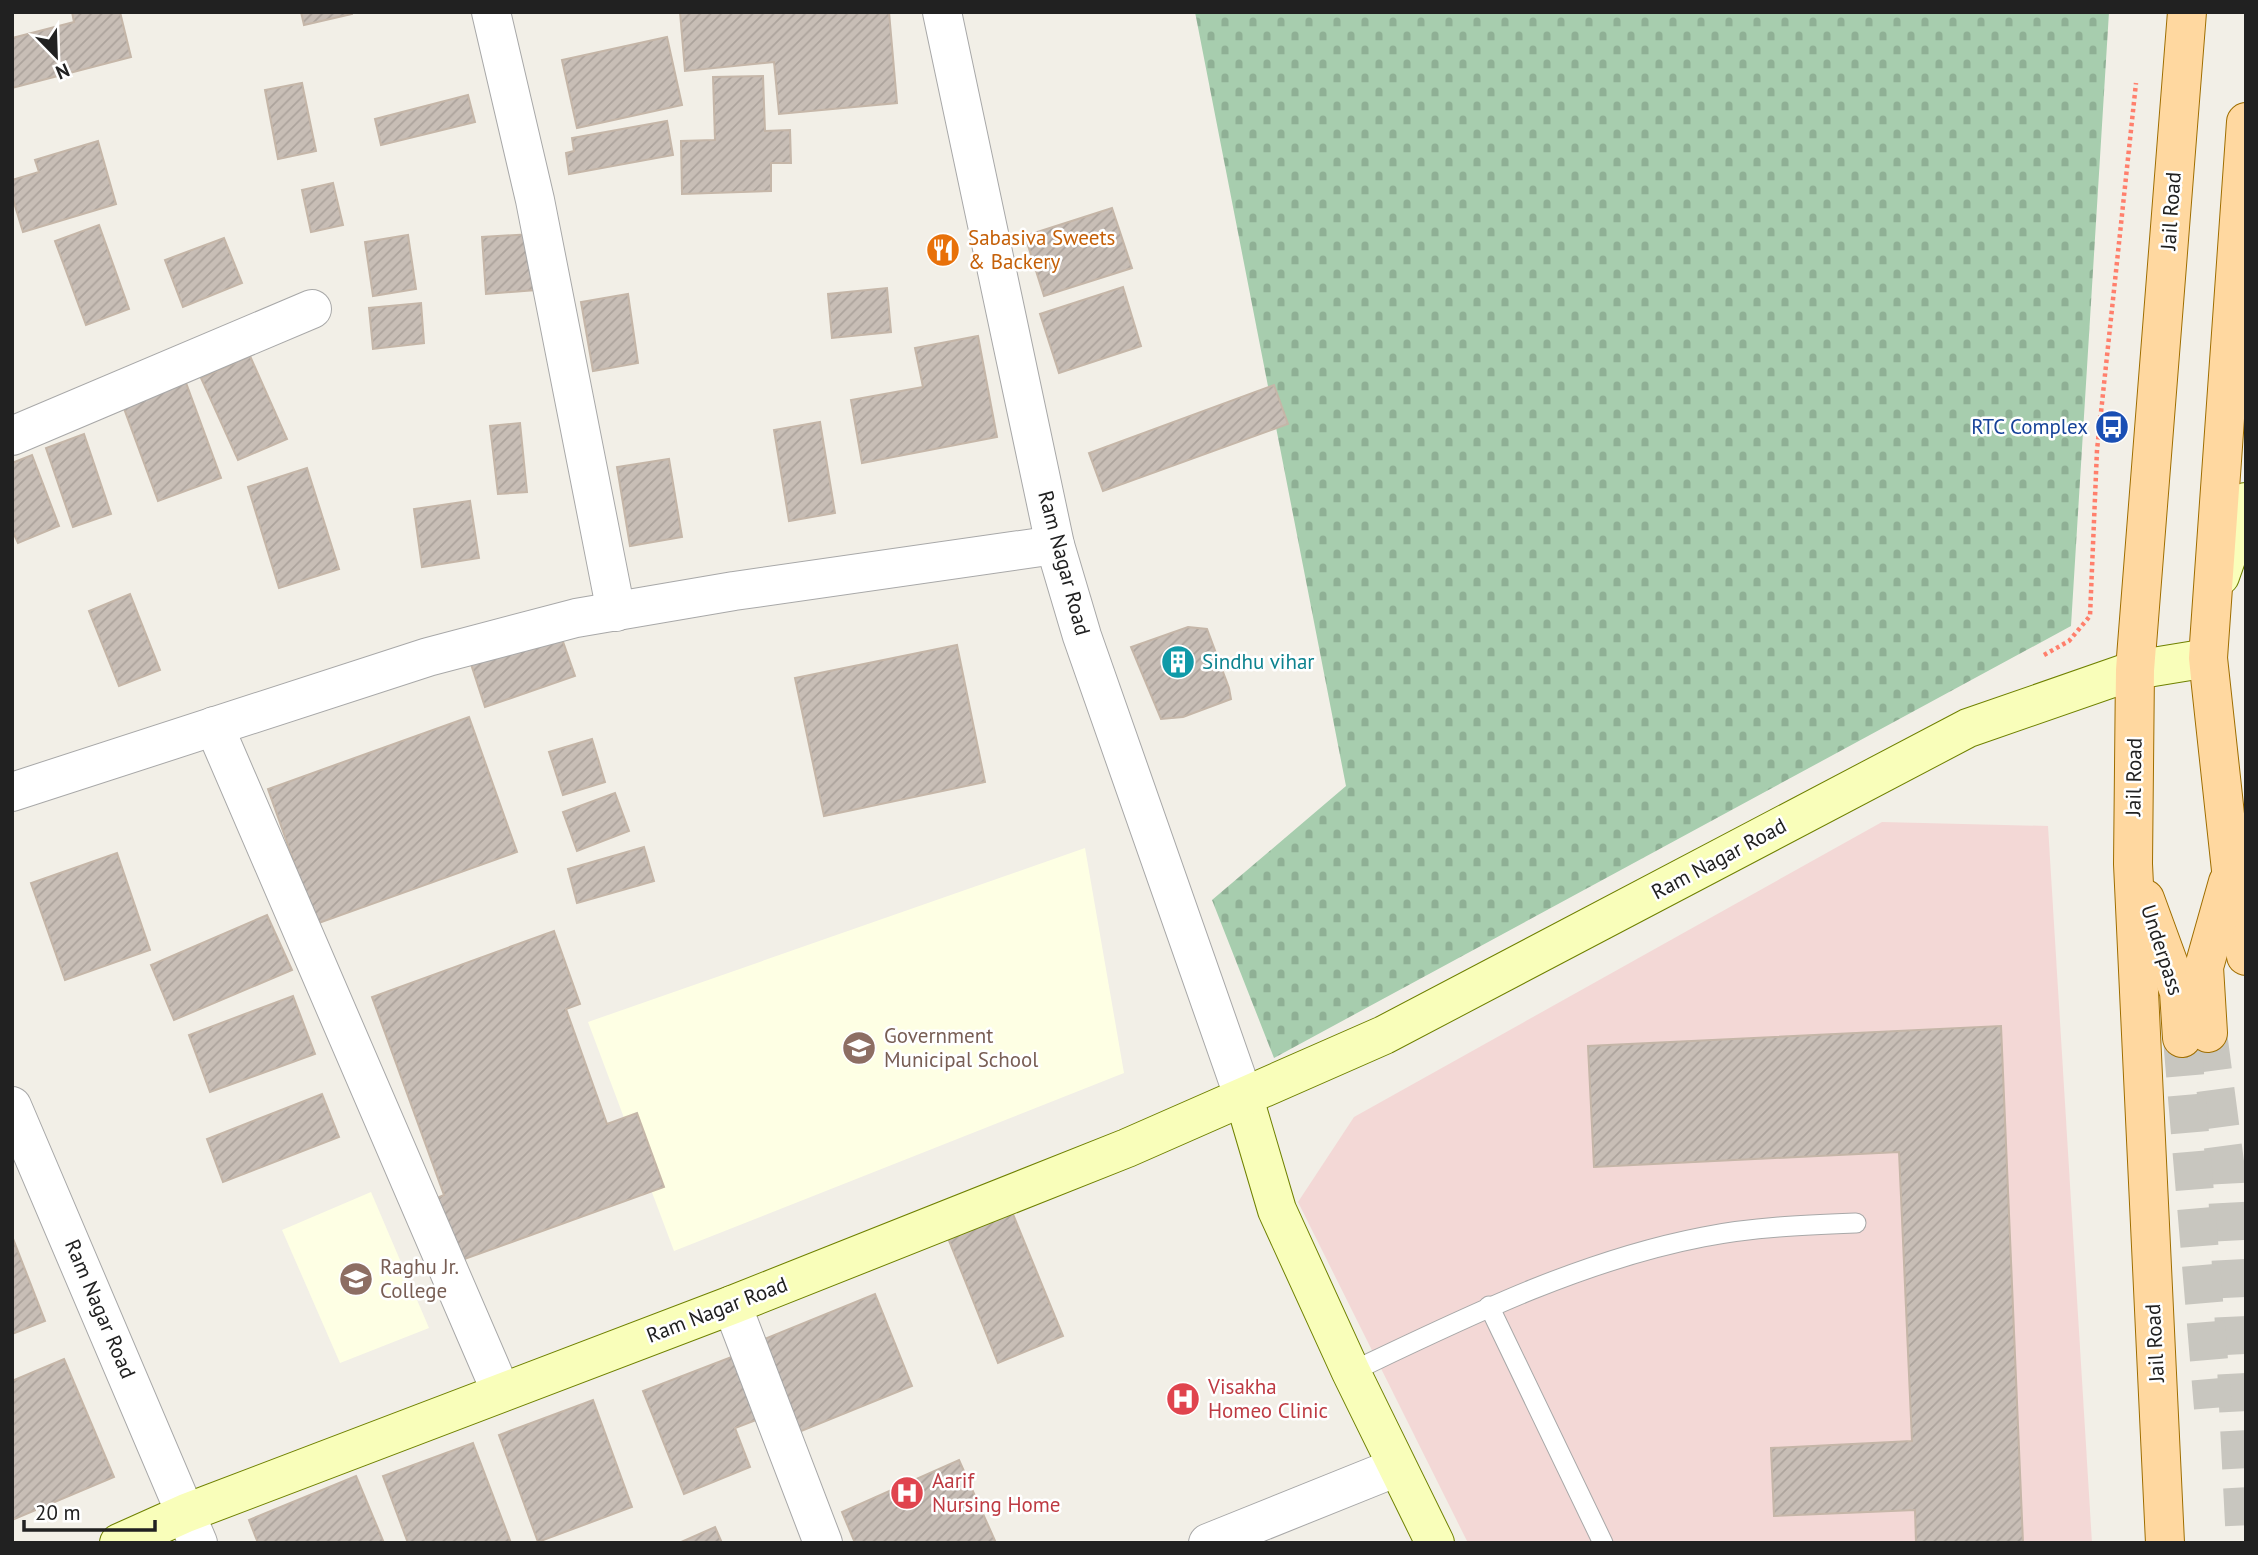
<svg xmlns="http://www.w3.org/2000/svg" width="2258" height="1555" font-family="'PT Sans',sans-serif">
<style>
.commercial{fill:#f3d8d6}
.education{fill:#feffe4}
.cemetery{fill:url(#cemetery-stones)}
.building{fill:url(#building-hatch);stroke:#c5b6a8;stroke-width:2}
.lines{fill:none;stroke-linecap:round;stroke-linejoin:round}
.primary-tunnel{stroke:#c8c6bf;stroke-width:38;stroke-dasharray:38 19;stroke-linecap:butt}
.lane-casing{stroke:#a8a8a8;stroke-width:21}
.street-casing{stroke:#a8a8a8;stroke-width:40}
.secondary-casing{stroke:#6f8100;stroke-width:40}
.primary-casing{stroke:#9f6e00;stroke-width:40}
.path{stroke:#ff7f6c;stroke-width:4.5;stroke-dasharray:3.5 3.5;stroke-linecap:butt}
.lane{stroke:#fff;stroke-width:19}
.street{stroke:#fff;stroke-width:38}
.secondary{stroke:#f9feba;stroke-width:38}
.primary{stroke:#ffd8a0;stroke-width:38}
.labels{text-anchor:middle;stroke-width:5;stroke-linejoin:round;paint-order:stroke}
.street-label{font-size:21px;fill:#212121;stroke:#fff}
.food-label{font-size:21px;fill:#c56008;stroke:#fff;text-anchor:start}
.transit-label{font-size:21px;fill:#164399;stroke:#fff;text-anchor:end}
.culture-label{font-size:21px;fill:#0d838f;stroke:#fff;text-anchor:start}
.education-label{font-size:21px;fill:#785e54;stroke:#fff;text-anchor:start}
.health-label{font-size:21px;fill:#be3a42;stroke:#fff;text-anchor:start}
</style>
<defs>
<pattern id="cemetery-stones" width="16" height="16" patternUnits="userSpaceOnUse" patternTransform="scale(1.75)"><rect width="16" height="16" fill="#a7cdae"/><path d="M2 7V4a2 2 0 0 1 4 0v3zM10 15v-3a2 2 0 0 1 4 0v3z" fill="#8fb095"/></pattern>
<pattern id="building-hatch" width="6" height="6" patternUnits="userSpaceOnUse" patternTransform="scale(1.75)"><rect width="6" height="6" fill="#c8beb6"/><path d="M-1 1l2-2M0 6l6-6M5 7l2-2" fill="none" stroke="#aca39c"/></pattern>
</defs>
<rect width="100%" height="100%" fill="#f2efe7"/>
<polygon class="commercial" points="1882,822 2048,826 2092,1543 1468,1543 1298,1202 1354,1117"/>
<g class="education">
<polygon points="1085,848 1124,1073 674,1251 588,1022"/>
<polygon points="371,1192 429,1328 340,1363 282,1230"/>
</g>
<polygon class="cemetery" points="1195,12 2109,12 2071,626 1274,1058 1212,900 1346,786"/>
<g class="building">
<polygon points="72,12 120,12 131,57 12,88 12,38 74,22"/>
<polygon points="301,12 352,12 352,14 304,25"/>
<polygon points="680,12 889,12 897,103 779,114 774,62 685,71"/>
<polygon points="667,37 682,105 577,128 562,60"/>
<polygon points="763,76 765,131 790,130 791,163 771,163 771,191 682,194 681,141 715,140 713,77"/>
<polygon points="302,83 316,151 278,159 265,90"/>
<polygon points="468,95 475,122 381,145 375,119"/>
<polygon points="667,121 673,155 569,174 566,153 574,151 572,138"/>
<polygon points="98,141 116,204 23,232 12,196 12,180 39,172 35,160"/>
<polygon points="333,183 343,225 311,232 302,190"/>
<polygon points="1112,208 1132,268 1044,296 1025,236"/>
<polygon points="99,225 129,309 86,325 55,241"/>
<polygon points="532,234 536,290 486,294 482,237"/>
<polygon points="408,235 416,289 373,296 365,242"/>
<polygon points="224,238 242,283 183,307 165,260"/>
<polygon points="1123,287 1141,346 1059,373 1040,314"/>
<polygon points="887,288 891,332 832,338 828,294"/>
<polygon points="628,294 638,363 593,371 581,302"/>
<polygon points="421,303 424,343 373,349 369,308"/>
<polygon points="978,336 997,437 862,463 851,400 923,387 915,348"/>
<polygon points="250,356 287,439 238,460 201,378"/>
<polygon points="185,380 221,478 158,501 122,403"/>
<polygon points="1274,385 1288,424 1103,491 1089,453"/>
<polygon points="820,422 835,513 789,521 774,430"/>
<polygon points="520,423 527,492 498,494 490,426"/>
<polygon points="84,434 111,514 73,527 46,448"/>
<polygon points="32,455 59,526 18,543 12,530 12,463"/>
<polygon points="669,459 682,537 630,546 617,467"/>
<polygon points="307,468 339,569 279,588 248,487"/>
<polygon points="470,501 479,558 422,567 414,509"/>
<polygon points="130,594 160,670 119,686 89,611"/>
<polygon points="1188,627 1207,629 1229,688 1231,699 1183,717 1161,719 1131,647"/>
<polygon points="560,633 575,676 485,707 471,664"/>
<polygon points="957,645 985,782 824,816 795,678"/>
<polygon points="469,717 517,852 316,924 268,789"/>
<polygon points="592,739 605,782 563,795 549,752"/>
<polygon points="615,793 629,831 577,851 563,812"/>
<polygon points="644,847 654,881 577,903 568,869"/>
<polygon points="117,853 150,950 65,980 31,883"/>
<polygon points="267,915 292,970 174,1020 151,965"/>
<polygon points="554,931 580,1004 566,1009 607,1124 637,1113 664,1187 459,1261 437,1198 444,1195 372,997"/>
<polygon points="293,996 315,1054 210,1092 189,1035"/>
<polygon points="2001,1026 2023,1543 1916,1543 1915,1510 1774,1516 1771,1448 1912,1441 1899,1152 1594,1167 1588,1046"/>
<polygon points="322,1094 339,1137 223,1182 207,1139"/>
<polygon points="1010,1207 1063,1336 998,1363 946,1233"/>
<polygon points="12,1236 45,1321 12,1334"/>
<polygon points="875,1294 912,1386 794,1434 757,1342"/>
<polygon points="734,1356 759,1419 735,1428 750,1467 684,1494 643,1391"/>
<polygon points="64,1359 114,1477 12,1520 12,1381"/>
<polygon points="593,1400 632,1507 538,1542 499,1435"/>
<polygon points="473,1443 511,1543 408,1543 383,1476"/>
<polygon points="959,1460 996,1543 855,1543 842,1512"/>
<polygon points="356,1476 384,1543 258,1543 249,1520"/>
<polygon points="715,1527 722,1543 679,1543"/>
</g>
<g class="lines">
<g class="primary-tunnel">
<polyline points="2208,1033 2226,1170 2245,1543"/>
<polyline points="2182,1038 2213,1408"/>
</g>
<g class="lane-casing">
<g id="lane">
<polyline points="1489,1306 1603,1543"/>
<path d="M1351,1372C1464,1318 1579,1261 1703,1237C1753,1227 1805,1225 1856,1223"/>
</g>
</g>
<g class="street-casing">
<g id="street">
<polyline points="491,12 535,200 616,612"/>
<polyline points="942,12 1055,545 1082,636 1244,1098"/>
<polyline points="12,436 312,309"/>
<polyline points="214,726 501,1392"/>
<polyline points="12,792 428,657 576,618 734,591 1055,545"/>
<polyline points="12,1106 198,1543"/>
<polyline points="732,1305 823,1543"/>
<polyline points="1208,1543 1397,1467"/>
</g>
</g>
<g class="secondary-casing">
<g id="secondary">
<polyline points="2220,576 2246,502"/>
<polyline points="1244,1098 1277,1210 1351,1372 1435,1543"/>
<polyline points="119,1543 186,1513 732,1305 1127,1148 1384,1035 1968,728 2135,670 2208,658"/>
</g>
</g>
<g class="primary-casing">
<g id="primary">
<polyline points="2246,122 2208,658 2231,870 2246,956"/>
<polyline points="2145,899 2179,992 2182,1038"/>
<polyline points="2208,1033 2204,967 2228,882"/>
<polyline points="2165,1543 2133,864 2135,670 2187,12"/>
</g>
</g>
<polyline class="path" points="2044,655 2069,641 2090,616 2097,450 2136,83"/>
<use href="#lane" class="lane"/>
<use href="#street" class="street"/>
<use href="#secondary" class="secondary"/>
<use href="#primary" class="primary"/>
</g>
<defs>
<g id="restaurant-disc" transform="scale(1.75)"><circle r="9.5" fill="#e8710a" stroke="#fff"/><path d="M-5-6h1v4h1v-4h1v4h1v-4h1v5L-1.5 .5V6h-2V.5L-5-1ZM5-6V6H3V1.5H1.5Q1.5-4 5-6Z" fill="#fff"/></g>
<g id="bus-disc" transform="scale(1.75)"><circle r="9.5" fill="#1a4fb4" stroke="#fff"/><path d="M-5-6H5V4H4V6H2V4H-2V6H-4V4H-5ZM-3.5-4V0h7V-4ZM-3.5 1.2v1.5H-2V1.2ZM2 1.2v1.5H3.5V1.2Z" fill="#fff"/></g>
<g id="building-disc" transform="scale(1.75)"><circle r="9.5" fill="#0f9aa8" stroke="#fff"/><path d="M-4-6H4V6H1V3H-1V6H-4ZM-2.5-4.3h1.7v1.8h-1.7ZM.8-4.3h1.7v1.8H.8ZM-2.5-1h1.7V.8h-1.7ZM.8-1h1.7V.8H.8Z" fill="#fff"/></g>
<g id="school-disc" transform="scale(1.75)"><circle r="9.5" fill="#8d6e63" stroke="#fff"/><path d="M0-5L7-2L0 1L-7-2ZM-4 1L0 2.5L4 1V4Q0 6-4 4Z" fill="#fff"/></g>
<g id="university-disc" transform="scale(1.75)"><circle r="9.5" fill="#8d6e63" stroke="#fff"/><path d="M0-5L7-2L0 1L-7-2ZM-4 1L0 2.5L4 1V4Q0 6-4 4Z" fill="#fff"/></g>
<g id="hospital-disc" transform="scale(1.75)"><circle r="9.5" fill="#e0444e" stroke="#fff"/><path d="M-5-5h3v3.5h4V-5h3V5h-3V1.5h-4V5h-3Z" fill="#fff"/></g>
</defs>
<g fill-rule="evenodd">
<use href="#restaurant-disc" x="943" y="250"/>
<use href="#bus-disc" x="2112" y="427"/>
<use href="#building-disc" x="1178" y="662"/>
<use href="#school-disc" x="859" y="1048"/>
<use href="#university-disc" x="356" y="1279"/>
<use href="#hospital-disc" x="1183" y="1399"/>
<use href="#hospital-disc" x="907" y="1493"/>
</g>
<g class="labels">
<g class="street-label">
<text transform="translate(2171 211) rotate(-86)" y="7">Jail Road</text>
<text transform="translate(1064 563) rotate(75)" y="7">Ram Nagar Road</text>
<text transform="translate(2134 777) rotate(-89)" y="7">Jail Road</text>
<text transform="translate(1719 859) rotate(-28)" y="7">Ram Nagar Road</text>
<text transform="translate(2162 950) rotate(72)" y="7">Underpass</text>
<text transform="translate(100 1309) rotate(67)" y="7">Ram Nagar Road</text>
<text transform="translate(717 1310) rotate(-21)" y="7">Ram Nagar Road</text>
<text transform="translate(2155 1343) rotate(-93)" y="7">Jail Road</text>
</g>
<g class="food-label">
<text x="968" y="245">Sabasiva Sweets<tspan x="968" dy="24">&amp; Backery</tspan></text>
</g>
<g class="transit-label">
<text x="2088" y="434">RTC Complex</text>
</g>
<g class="culture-label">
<text x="1202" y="669">Sindhu vihar</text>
</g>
<g class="education-label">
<text x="884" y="1043">Government<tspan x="884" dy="24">Municipal School</tspan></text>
<text x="380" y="1274">Raghu Jr.<tspan x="380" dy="24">College</tspan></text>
</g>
<g class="health-label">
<text x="1208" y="1394">Visakha<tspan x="1208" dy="24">Homeo Clinic</tspan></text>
<text x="932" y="1488">Aarif<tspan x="932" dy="24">Nursing Home</tspan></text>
</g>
</g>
<rect width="2258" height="1555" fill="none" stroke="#212121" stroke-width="28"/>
<g transform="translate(56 56) rotate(157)" stroke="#ffffff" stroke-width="5" paint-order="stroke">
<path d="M0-5L12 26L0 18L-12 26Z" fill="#212121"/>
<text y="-10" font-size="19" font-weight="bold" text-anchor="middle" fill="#212121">N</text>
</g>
<path d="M24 1520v10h131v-10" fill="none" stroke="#212121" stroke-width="3.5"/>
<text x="35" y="1520" font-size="21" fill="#212121" stroke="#ffffff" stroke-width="5" paint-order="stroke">20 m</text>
</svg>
